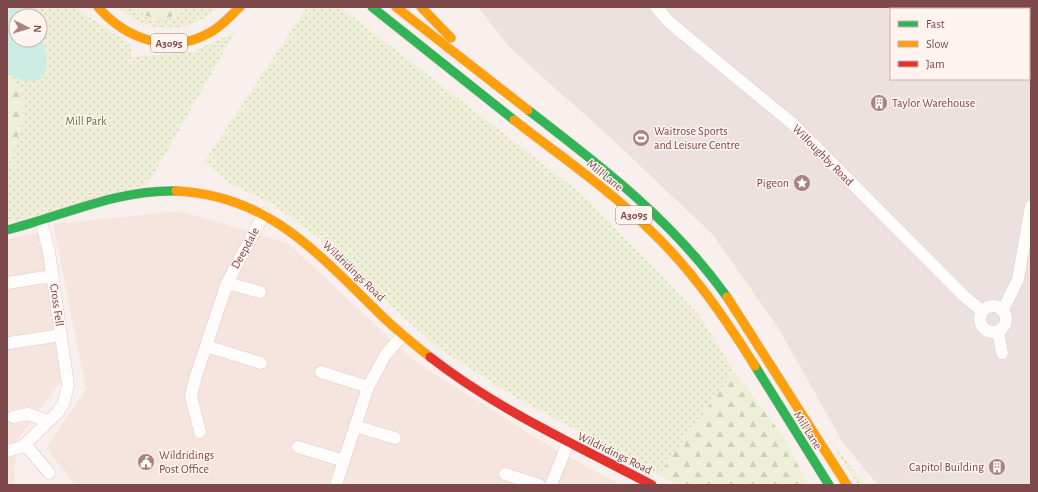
<svg xmlns="http://www.w3.org/2000/svg" width="1038" height="492" font-family="'Alegreya Sans',sans-serif">
<style>
.residential{fill:#f6e4de}
.industrial{fill:#ede1df;fill-rule:evenodd}
.grass{fill:url(#grass-dots);fill-rule:evenodd}
.forest{fill:url(#forest-firs)}
.water{fill:#ccece4}
.lines{fill:none;stroke-linecap:round;stroke-linejoin:round}
.street-casing{stroke:#dacccb;stroke-width:13}
.fast-casing{stroke:#dbcdcb;stroke-width:10}
.slow-casing{stroke:#dbcdcb;stroke-width:10}
.jam-casing{stroke:#dbcdcb;stroke-width:10}
.street{stroke:#fefdfc;stroke-width:12}
.fast{stroke:#30b455;stroke-width:9}
.slow{stroke:#ff9f0a;stroke-width:9}
.jam{stroke:#e5322d;stroke-width:9}
.labels{text-anchor:middle;stroke-width:3;stroke-linejoin:round;paint-order:stroke}
.shield{fill:#fff4f0;stroke:#a37c7b;stroke-width:1}
.shield-label{font-size:11px;font-weight:bold;fill:#7c4849}
.poi-label{font-size:12px;fill:#7c4849;stroke:#fff4f0;text-anchor:start}
.park-label{font-size:12px;fill:#62763a;stroke:#fff4f0}
.street-label{font-size:12px;fill:#7c4849;stroke:#fff4f0}
</style>
<defs>
<pattern id="grass-dots" width="8" height="8" patternUnits="userSpaceOnUse"><rect width="8" height="8" fill="#edefd6"/><path d="M2 2h.1M6 6h.1" fill="none" stroke="#cfceb9" stroke-width="1.8" stroke-linecap="round"/></pattern>
<pattern id="forest-firs" width="22" height="20" patternUnits="userSpaceOnUse"><rect width="22" height="20" fill="#edefd6"/><path d="M5 1l3.5 6h-7zM16 11l3.5 6h-7z" fill="#cfceb9"/></pattern>
</defs>
<rect width="100%" height="100%" fill="#f9f0ed"/>
<g class="residential">
<polygon points="180,211 288,243 414,361 551,447 621,485 76,485 46,448 86,389 53,224"/>
<polygon points="40,232 61,381 16,442 14,485 7,485 7,239"/>
</g>
<path class="industrial" d="M478,7H1031V485H878L843,443L779,329L713,235L612,139L510,48ZM891,9H1029V79H891Z"/>
<g class="grass">
<path d="M7,7H79L80,11L131,45V57L192,52L235,32L148,184L36,216L7,223ZM16,16H40V40H16Z"/>
<path d="M118,7C133,7 142,10 153,20L172,17L184,9L195,7H219C187,35 150,36 118,7Z"/>
<polygon points="307,7 340,7 582,194 699,315 734,371 660,475 518,399 435,346 316,236 271,203 232,185 204,162"/>
<polygon points="822,429 865,485 858,485"/>
</g>
<g class="forest">
<path d="M130,7H195L184,9L162,22C150,20 142,10 130,7Z"/>
<polygon points="933,7 1022,7 1022,9 936,9"/>
<polygon points="7,74 11,75 22,95 25,114 7,171"/>
<polygon points="734,371 783,436 808,485 676,485 659,474"/>
</g>
<path class="water" d="M7,7H36L38,16H16V40H40V28C43,44 59,84 28,81C21,81 13,76 7,74Z"/>
<g class="lines">
<g class="street-casing">
<g id="street">
<polyline points="656,7 669,22 793,124 964,296 982,311"/>
<polyline points="7,283 52,276"/>
<polyline points="227,283 260,292"/>
<circle cx="993" cy="319" r="13"/>
<polyline points="1003,310 1018,279 1031,206"/>
<polyline points="998,331 1002,353"/>
<polyline points="9,343 61,335"/>
<polyline points="206,346 261,363"/>
<polyline points="321,372 368,387"/>
<polyline points="13,417 28,414 48,421"/>
<polyline points="355,426 395,438"/>
<polyline points="200,432 191,396 196,376 227,283 264,214"/>
<polyline points="25,444 49,473"/>
<polyline points="298,447 344,461"/>
<polyline points="7,451 22,447 58,412 64,402 68,385 49,252 41,221"/>
<polyline points="505,474 539,485"/>
<polyline points="336,485 368,387 386,354 402,336"/>
<polyline points="551,485 568,443"/>
</g>
</g>
<g class="fast-casing">
<g id="fast">
<polyline points="372,7 514,120"/>
<path d="M528,110C602,167 672,220 727,297"/>
<path d="M7,230C62,216 118,189 176,191"/>
<polyline points="755,366 829,485"/>
</g>
</g>
<g class="slow-casing">
<g id="slow">
<path d="M98,7C126,39 170,55 209,33C221,27 230,16 240,7"/>
<polyline points="396,7 528,110"/>
<polyline points="421,7 451,38"/>
<path d="M514,120C560,156 609,189 651,231C692,270 725,318 755,366"/>
<path d="M176,191C267,195 315,251 375,309C392,327 411,342 430,357"/>
<polyline points="727,297 847,485"/>
</g>
</g>
<g class="jam-casing">
<path id="jam" d="M430,357C498,410 576,445 652,485"/>
</g>
<use href="#street" class="street"/>
<use href="#fast" class="fast"/>
<use href="#slow" class="slow"/>
<use href="#jam" class="jam"/>
</g>
<defs>
<g id="building-disc" transform="scale(0.9)"><circle r="9.5" fill="#a88382" stroke="#fff4f0"/><path d="M-4-6H4V6H1V3H-1V6H-4ZM-2.5-4.3h1.7v1.8h-1.7ZM.8-4.3h1.7v1.8H.8ZM-2.5-1h1.7V.8h-1.7ZM.8-1h1.7V.8H.8Z" fill="#fff"/></g>
<g id="stadium-disc" transform="scale(0.9)"><circle r="9.5" fill="#a88382" stroke="#fff4f0"/><path d="M0-5a6.5 5 0 1 0 0 10a6.5 5 0 1 0 0-10ZM-3.5-1.8h7v3.6h-7Z" fill="#fff"/></g>
<g id="sight-disc" transform="scale(0.9)"><circle r="9.5" fill="#a88382" stroke="#fff4f0"/><path d="M0-6L1.8-2.2L6-1.7L2.9 1.2L3.7 5.4L0 3.3L-3.7 5.4L-2.9 1.2L-6-1.7L-1.8-2.2Z" fill="#fff"/></g>
<g id="civic-disc" transform="scale(0.9)"><circle r="9.5" fill="#a88382" stroke="#fff4f0"/><path d="M-.6-6.5H3V-4.5H.6V-3L4-1V1h2V6H-6V1h2V-1L-.6-3ZM-1.2 2.5V6h2.4V2.5Z" fill="#fff"/></g>
</defs>
<g fill-rule="evenodd">
<use href="#building-disc" x="879" y="103"/>
<use href="#stadium-disc" x="641" y="138"/>
<use href="#sight-disc" x="802" y="183"/>
<use href="#civic-disc" x="146" y="462"/>
<use href="#building-disc" x="997" y="467"/>
</g>
<g class="labels">
<g class="shield">
<rect x="151" y="34" width="36" height="18" rx="3"/>
<rect x="616" y="206" width="36" height="18" rx="3"/>
</g>
<g class="shield-label">
<text x="169" y="47">A3095</text>
<text x="634" y="219">A3095</text>
</g>
<g class="poi-label">
<text x="892" y="107">Taylor Warehouse</text>
<text x="654" y="135">Waitrose Sports<tspan x="654" dy="14">and Leisure Centre</tspan></text>
<text x="789" y="187" text-anchor="end">Pigeon</text>
<text x="159" y="459">Wildridings<tspan x="159" dy="14">Post Office</tspan></text>
<text x="984" y="471" text-anchor="end">Capitol Building</text>
</g>
<g class="park-label">
<text x="86" y="125">Mill Park</text>
</g>
<g class="street-label">
<text transform="translate(823 155) rotate(45)" y="4">Willoughby Road</text>
<text transform="translate(605 175) rotate(39)" y="4">Mill Lane</text>
<text transform="translate(245 248) rotate(-61)" y="4">Deepdale</text>
<text transform="translate(354 271) rotate(44)" y="4">Wildridings Road</text>
<text transform="translate(57 305) rotate(82)" y="4">Cross Fell</text>
<text transform="translate(808 430) rotate(58)" y="4">Mill Lane</text>
<text transform="translate(615 453) rotate(26)" y="4">Wildridings Road</text>
</g>
</g>
<rect width="1038" height="492" fill="none" stroke="#7c4849" stroke-width="16"/>
<rect x="890" y="8" width="140" height="72" fill="#fff4f0" stroke="#cbafad"/>
<rect x="898" y="21" width="20" height="6" fill="#30b455" stroke="#cbafad"/>
<text x="926" y="28" font-size="12" fill="#7c4849">Fast</text>
<rect x="898" y="41" width="20" height="6" fill="#ff9f0a" stroke="#cbafad"/>
<text x="926" y="48" font-size="12" fill="#7c4849">Slow</text>
<rect x="898" y="61" width="20" height="6" fill="#e5322d" stroke="#cbafad"/>
<text x="926" y="68" font-size="12" fill="#7c4849">Jam</text>
<g transform="translate(28 28) rotate(95)"><circle r="19" fill="#fff4f0" stroke="#cbafad"/>
<path d="M0-3L7 15L0 10L-7 15Z" fill="#a88382"/>
<text y="-6" font-size="11" font-weight="bold" text-anchor="middle" fill="#7c4849">N</text>
</g>
</svg>
